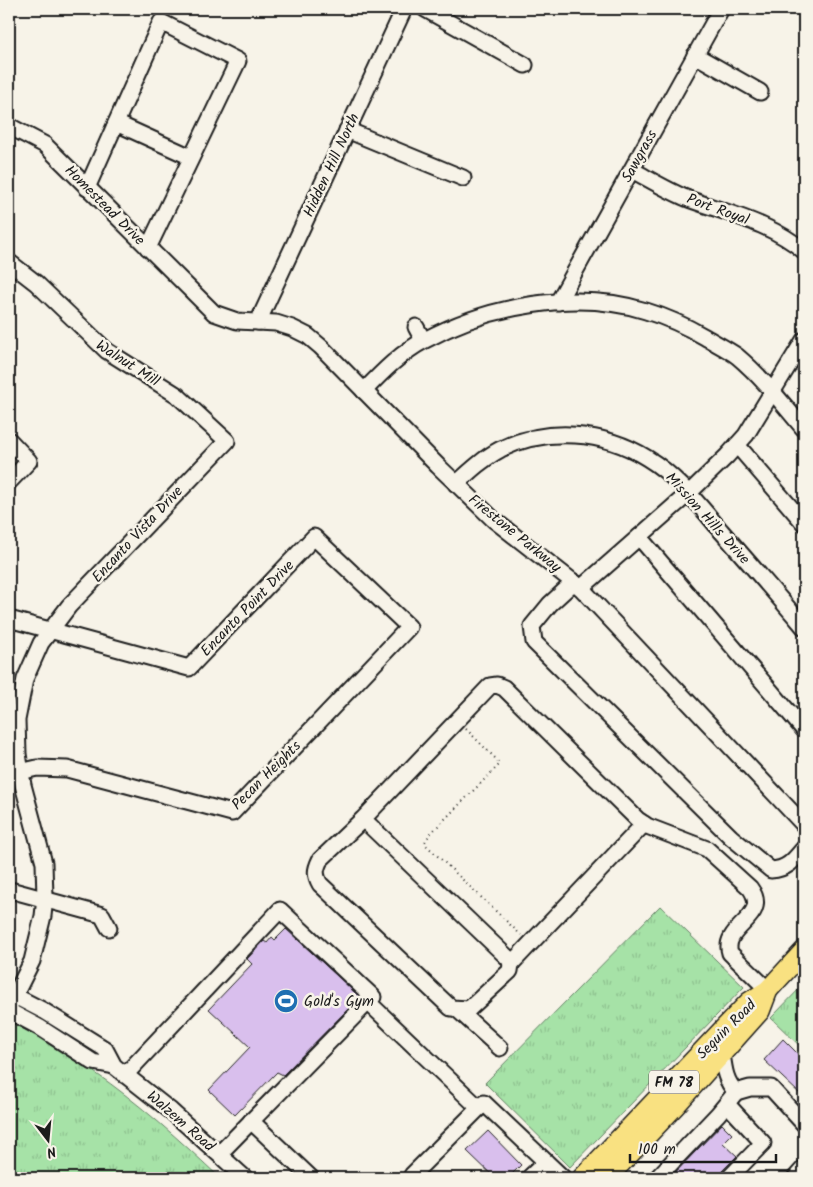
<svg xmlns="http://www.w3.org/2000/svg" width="813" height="1187" font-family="Kalam,sans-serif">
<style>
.grass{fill:url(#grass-tufts);stroke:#617f62}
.building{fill:#d9bfed;stroke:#1c1c1c}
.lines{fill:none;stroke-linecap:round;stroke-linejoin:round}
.minor-casing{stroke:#1c1c1c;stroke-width:19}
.major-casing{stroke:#1c1c1c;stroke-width:22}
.path{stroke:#1c1c1c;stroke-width:2;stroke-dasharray:1 4;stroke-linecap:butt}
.minor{stroke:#f7f3e8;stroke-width:15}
.major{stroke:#f9e181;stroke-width:19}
.labels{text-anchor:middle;stroke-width:5;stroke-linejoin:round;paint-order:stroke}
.shield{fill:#f7f3e8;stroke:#5e5c59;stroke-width:1}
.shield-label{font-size:14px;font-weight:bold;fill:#1c1c1c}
.street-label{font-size:15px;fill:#1c1c1c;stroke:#f7f3e8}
.poi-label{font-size:15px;fill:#1c1c1c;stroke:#f7f3e8;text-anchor:start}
</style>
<defs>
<pattern id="grass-tufts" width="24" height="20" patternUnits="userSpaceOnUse" patternTransform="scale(1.25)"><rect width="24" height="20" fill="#a6e2a7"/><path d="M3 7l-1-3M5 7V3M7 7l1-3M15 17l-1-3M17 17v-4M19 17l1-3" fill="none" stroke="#8ec18f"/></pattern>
</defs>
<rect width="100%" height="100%" fill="#f7f3e8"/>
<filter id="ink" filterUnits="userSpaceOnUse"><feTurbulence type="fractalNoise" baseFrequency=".02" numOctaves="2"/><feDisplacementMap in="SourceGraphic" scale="10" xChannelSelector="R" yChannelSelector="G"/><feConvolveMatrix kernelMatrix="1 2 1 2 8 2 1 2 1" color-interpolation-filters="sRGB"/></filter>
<g filter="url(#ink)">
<g class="grass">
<polygon points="660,906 744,987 570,1167 485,1083"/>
<polygon points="804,984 804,1050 771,1018"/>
<path d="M9,1021C38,1037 67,1053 94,1072C139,1103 181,1141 220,1178H9Z"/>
</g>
<g class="building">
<polygon points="286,929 360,997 283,1075 277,1072 235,1115 209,1090 250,1047 209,1009 252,964 247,959 264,941 267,943 272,937 275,940"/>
<polygon points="783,1039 804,1060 804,1091 800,1094 764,1060"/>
<polygon points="722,1124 732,1134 723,1143 737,1156 722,1171 720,1178 670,1178"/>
<polygon points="488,1131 521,1165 508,1178 495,1178 467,1151"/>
</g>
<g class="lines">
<g class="minor-casing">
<g id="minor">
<polyline points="425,9 525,65"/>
<polyline points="695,55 760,92"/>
<polyline points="116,123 191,157"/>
<polyline points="9,126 45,145 214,313 237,321 276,323 292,328 308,336 321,347 438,466 494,520 581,588 804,825"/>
<polyline points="347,130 463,178"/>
<path d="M632,170C649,179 667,190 686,198C726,213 771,223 804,251"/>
<polyline points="87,188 161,22 238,61 148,248"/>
<polyline points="9,262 36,283 107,351 177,395 227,441 69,606 41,643 25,679 17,720 18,754 23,785 44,863 45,898 43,916 32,961 9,1007"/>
<polyline points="558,302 721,9"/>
<polyline points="258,322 404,9"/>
<polyline points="416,327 423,340"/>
<path d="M364,391C382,372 402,352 425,340C488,306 576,289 646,311C666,317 686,326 705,337C715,343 727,349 737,356C762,377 783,404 804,429"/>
<polyline points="9,440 29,461 9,482"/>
<polyline points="737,445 804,523"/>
<path d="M456,484C470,471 484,458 501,449C547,427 604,431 647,458C677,476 699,505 722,532C750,564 777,595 804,627"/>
<polyline points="639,537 804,730"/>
<path d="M574,582L550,604L532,626L534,642L731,837L771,870C788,869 794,860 804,848"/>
<polyline points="581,588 689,493 727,456 746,435 804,340"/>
<polyline points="9,619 189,668 314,537 409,627 232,813 67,769 37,768 20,772"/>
<path d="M363,819L509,959L511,964L510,971L469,1009L451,1008L320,884C315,875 315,870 320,860L363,819L490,686L497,685L504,688L638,820L647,826L707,849L750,888C772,918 721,926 730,953L768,990"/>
<polyline points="10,890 102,915 109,928"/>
<polyline points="511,964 644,824"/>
<polyline points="9,993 44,1011 105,1049 114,1066 171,1111 245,1178"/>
<polyline points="368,1002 479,1108"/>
<polyline points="458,1010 500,1048"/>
<polyline points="9,1011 39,1027 93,1062 114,1066"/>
<path d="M722,1053C724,1068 725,1081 736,1092L750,1088H771L804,1124"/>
<polyline points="125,1075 280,910 373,997 219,1154"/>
<polyline points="727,1104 763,1143 729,1178"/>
<polyline points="251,1121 311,1178"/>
<polyline points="412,1175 484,1103 563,1178"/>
<polyline points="529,1178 546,1162"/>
<polyline points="657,1178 718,1114 736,1092"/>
<polyline points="795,1178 804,1168"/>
</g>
</g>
<g class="major-casing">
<g id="major">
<polyline points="582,1178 749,1002 768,990 804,951"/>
<polyline points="607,1178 676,1105 760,1011 768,990"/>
</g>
</g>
<polyline class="path" points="466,729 497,760 499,765 430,834 425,842 426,845 521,935"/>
<use href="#minor" class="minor"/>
<use href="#major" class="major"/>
</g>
</g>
<defs>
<g id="stadium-disc" transform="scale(1.25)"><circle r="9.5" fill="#1f6fb2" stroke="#f7f3e8"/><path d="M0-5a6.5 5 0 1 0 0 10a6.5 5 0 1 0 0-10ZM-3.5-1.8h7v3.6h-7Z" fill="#fff"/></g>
</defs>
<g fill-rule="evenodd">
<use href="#stadium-disc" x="286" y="1001"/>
</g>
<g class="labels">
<rect class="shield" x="649" y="1070.5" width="50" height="23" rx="4"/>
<g class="shield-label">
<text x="674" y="1087">FM 78</text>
</g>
<g class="street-label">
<text transform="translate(639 156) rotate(-61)" y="5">Sawgrass</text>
<text transform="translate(331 165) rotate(-65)" y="5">Hidden Hill North</text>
<text transform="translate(105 205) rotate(45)" y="5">Homestead Drive</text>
<text transform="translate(718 209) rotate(20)" y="5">Port Royal</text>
<text transform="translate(128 363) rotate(33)" y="5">Walnut Mill</text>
<text transform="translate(708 518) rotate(48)" y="5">Mission Hills Drive</text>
<text transform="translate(515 533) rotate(39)" y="5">Firestone Parkway</text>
<text transform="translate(137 534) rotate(-47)" y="5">Encanto Vista Drive</text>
<text transform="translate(247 608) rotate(-46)" y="5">Encanto Point Drive</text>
<text transform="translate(266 775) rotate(-45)" y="5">Pecan Heights</text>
<text transform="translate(726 1029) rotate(-45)" y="5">Seguin Road</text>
<text transform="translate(181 1121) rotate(41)" y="5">Walzem Road</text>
</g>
<g class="poi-label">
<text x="304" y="1006">Gold's Gym</text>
</g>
</g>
<rect width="813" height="1187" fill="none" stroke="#f7f3e8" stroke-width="30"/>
<rect x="15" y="15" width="783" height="1157" fill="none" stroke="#1c1c1c" stroke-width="2" filter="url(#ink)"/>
<g transform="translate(48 1140) rotate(164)" stroke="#f7f3e8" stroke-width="4" paint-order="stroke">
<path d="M0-4L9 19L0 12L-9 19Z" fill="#1c1c1c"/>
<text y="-8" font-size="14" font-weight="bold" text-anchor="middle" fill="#1c1c1c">N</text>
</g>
<path d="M630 1154v8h146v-8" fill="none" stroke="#1c1c1c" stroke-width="2.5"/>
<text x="638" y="1154" font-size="15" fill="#1c1c1c" stroke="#f7f3e8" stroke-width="4" paint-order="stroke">100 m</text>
</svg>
